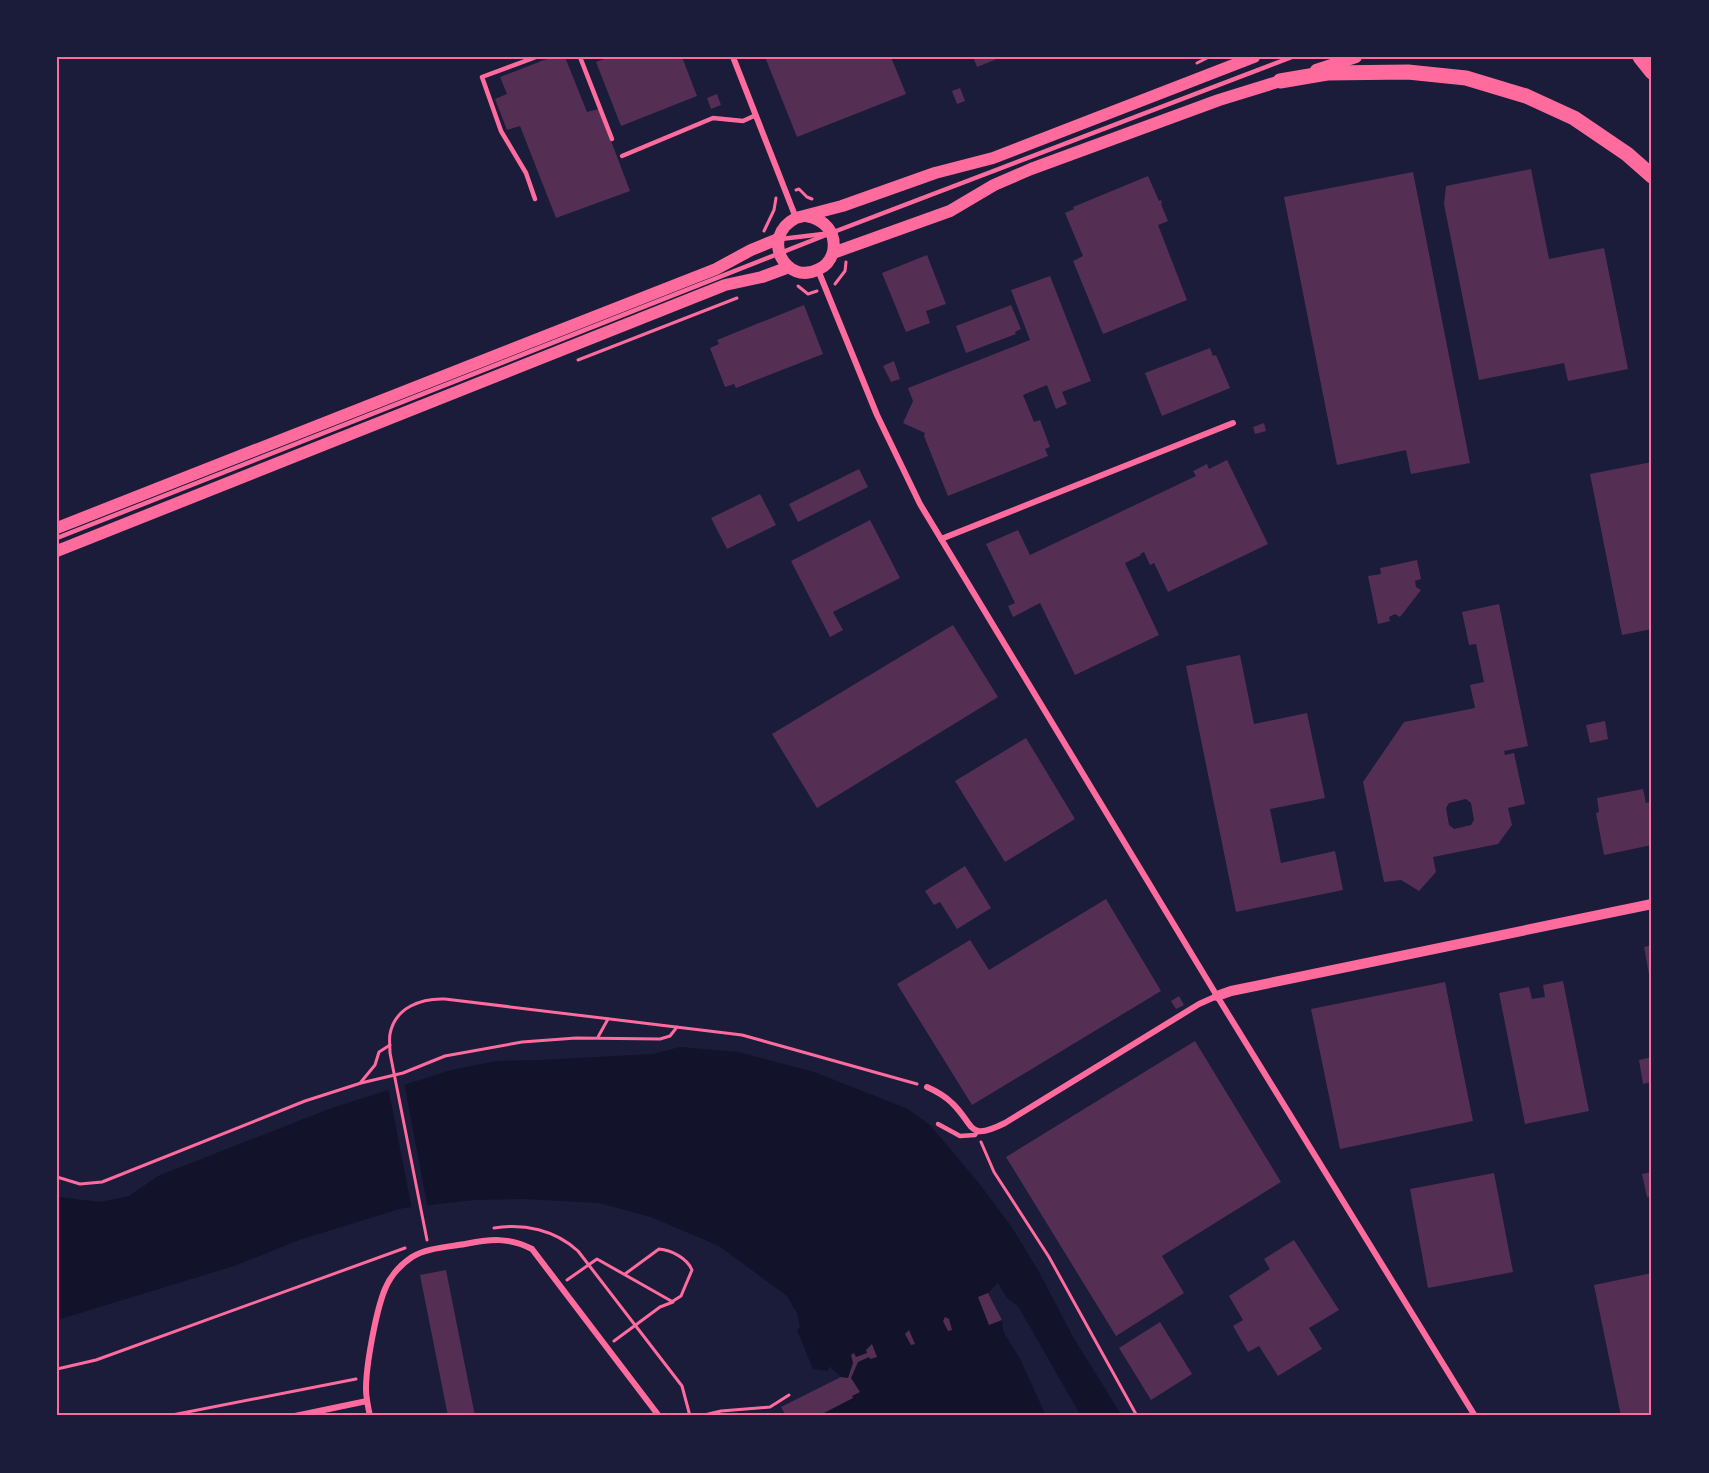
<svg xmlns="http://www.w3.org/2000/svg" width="1709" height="1473" font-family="Bitter,serif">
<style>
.water{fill:#12122b}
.pier{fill:#1b1b3a}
.building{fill:#542f53;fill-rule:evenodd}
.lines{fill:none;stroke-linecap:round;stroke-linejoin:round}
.path{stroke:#ff6b9d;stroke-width:3}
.service{stroke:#ff6b9d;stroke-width:4.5}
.minor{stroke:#ff6b9d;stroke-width:6}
.tertiary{stroke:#ff6b9d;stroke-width:10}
.secondary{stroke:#ff6b9d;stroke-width:12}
.primary{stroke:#ff6b9d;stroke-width:15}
.neatline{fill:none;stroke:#ff6b9d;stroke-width:2}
</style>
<rect width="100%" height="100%" fill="#1b1b3a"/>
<polygon class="water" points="680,1047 738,1052 814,1072 908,1109 931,1126 978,1182 1013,1229 1039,1272 1073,1337 1122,1416 1081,1416 1018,1306 1007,1298 998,1283 988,1293 1002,1320 1003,1331 1020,1359 1046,1416 818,1416 853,1398 841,1377 829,1366 828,1371 813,1369 797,1330 800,1327 797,1313 787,1296 719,1246 651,1217 599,1203 526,1199 474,1200 403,1208 299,1240 237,1265 57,1320 57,1197 101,1202 129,1196 158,1176 329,1109 451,1070 496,1061 541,1060 653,1054"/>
<polygon class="pier" points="404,1082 428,1209 412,1210 388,1087"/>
<g class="building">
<polygon points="552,57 565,57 587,112 599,109 630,191 556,218 520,126 507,130 495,99 507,94 500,77"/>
<polygon points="609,57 682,57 697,96 621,126 596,62"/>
<polygon points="765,57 891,57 906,94 797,137"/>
<polygon points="973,57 1002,57 977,67"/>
<polygon points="960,88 965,101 957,104 952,91"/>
<polygon points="717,94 721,105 711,109 707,98"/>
<polygon points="1531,169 1549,259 1604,248 1628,369 1568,381 1564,363 1479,380 1444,204 1446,186"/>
<polygon points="1413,172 1470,463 1411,474 1406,450 1337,465 1284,197"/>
<polygon points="1148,176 1159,201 1161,200 1162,203 1161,204 1168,221 1158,225 1187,300 1103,334 1073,261 1083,256 1065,213 1074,209 1073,207"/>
<polygon points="927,255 946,304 926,311 930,323 906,332 882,273"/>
<polygon points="1050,276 1091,381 1062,392 1067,404 1056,409 1047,385 1023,395 1034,422 1040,420 1050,447 1045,449 1048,456 948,496 924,436 925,433 903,423 913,401 908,388 1030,340 1011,290"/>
<polygon points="804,305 823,354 736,388 734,384 725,387 710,348 719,344 717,340"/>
<polygon points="1011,305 1021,329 1015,332 1016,334 966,353 956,326"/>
<polygon points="1210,348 1213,356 1216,355 1230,388 1162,416 1145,373"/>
<polygon points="894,361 900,379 891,382 883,366"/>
<polygon points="1264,423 1266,431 1255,434 1253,427"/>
<polygon points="1227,460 1268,544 1168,592 1154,563 1150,565 1144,552 1140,554 1141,555 1125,563 1159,635 1075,675 1040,603 1013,617 1008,606 1015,603 986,544 1018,530 1030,555 1196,476 1193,471 1207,464 1209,469"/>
<polygon points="1652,462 1652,629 1622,635 1590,474"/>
<polygon points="859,469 868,487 798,522 789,504"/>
<polygon points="760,494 776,525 727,549 711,518"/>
<polygon points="870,520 900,578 833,612 843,630 830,637 791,561"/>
<polygon points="1417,560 1421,579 1415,581 1416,587 1421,590 1400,617 1395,614 1389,617 1390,621 1378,624 1368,576 1381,574 1380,568"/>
<path d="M1499,604L1528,746L1504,751L1505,755L1514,753L1525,804L1508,808L1512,825L1498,844L1433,857L1436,872L1419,891L1401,880L1384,882L1363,782L1404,722L1475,708L1470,685L1484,682L1476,644L1469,645L1462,612ZM1466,799L1471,803L1474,820L1471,825L1454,829L1449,825L1446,808L1449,803Z"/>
<polygon points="953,625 998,697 817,808 772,734"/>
<polygon points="1240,655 1254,724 1307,713 1325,798 1270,809 1281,863 1335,851 1343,890 1236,912 1186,666"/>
<polygon points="1605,721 1608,739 1590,743 1586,725"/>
<polygon points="1026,738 1075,819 1005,862 955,781"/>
<polygon points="1643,789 1646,803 1652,801 1652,845 1604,855 1596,813 1599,812 1597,798"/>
<polygon points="965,866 991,908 957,929 940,902 934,905 925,891"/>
<polygon points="1106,899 1161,991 972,1105 897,984 970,940 989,970"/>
<polygon points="1652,945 1652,984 1651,985 1644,947"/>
<polygon points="1563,981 1589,1111 1525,1124 1499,993 1529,987 1532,999 1545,997 1543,985"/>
<polygon points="1445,982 1473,1121 1340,1149 1311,1009"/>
<polygon points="1179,996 1184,1005 1176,1009 1171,1001"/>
<polygon points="1195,1041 1281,1182 1162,1256 1184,1293 1116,1336 1006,1157"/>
<polygon points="1652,1057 1652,1082 1643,1084 1639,1060"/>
<polygon points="1652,1172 1652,1196 1647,1197 1642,1174"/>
<polygon points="1494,1173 1513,1272 1428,1288 1410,1189"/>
<polygon points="1294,1240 1339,1310 1309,1328 1322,1349 1278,1376 1259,1346 1248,1352 1233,1326 1243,1320 1229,1296 1270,1269 1264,1259"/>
<polygon points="446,1270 475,1416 448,1416 420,1275"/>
<polygon points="1652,1273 1652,1416 1621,1416 1594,1285"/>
<polygon points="988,1293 1002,1320 989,1325 978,1297"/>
<polygon points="945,1317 949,1319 952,1330 948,1331 943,1321"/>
<polygon points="1160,1322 1192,1374 1151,1400 1119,1348"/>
<polygon points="909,1330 915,1344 911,1345 905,1334"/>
<polygon points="872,1344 877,1357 870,1359 869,1357 858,1362 851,1378 860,1392 852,1396 853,1398 818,1416 786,1416 781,1407 841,1377 848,1378 853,1363 851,1355 854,1353 856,1357 867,1353 866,1350"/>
</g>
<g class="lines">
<g class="path">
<polyline points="1197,63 1209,57"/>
<polyline points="796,190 799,189 807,197 812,199"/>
<polyline points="764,231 774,210 776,198"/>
<polyline points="835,284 845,271 846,262"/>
<polyline points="798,286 808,294 817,291"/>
<polyline points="578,360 737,298"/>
<polyline points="598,1037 608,1019"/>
<polyline points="361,1082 375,1065 379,1052 390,1045"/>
<polyline points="981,1142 994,1172 1049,1257 1137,1416"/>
<polyline points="57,1177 80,1184 102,1182 305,1101 361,1083 403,1073 445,1056 522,1042 576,1038 660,1039 670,1036 677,1027"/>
<path d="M494,1228C524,1223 555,1230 578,1251L682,1386L690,1416"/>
<path d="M427,1240L390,1053C390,1047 389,1040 390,1034C395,1007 422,998 445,999L742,1035L917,1084"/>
<path d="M625,1274L659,1249C671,1250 687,1258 692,1270L681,1296L673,1301"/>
<polyline points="567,1280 597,1259 673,1302 660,1307 614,1341"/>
<polyline points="57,1369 96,1360 405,1248"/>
<polyline points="167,1416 356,1379"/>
<polyline points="700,1416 721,1411 770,1407 789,1395"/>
</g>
<g class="service">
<polyline points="580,57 612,139"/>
<polyline points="622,156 713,118 743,121 756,115"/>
<polyline points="535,199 526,173 501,131 482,77 536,57"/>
<polyline points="781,239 823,234"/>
<polyline points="57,538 831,233 1292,57"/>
<polyline points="938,1124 960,1136 975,1135 978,1131"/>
</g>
<g class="minor">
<polyline points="733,57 796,218"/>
<polyline points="818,270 877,415 920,504 1217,996 1475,1416"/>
<polyline points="941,539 1233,423"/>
<path d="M927,1087C936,1091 945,1096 952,1103C975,1125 967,1142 1005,1123L1199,1004L1217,996"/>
<polyline points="295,1416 367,1401"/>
<path d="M370,1416C368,1407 366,1398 366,1389C366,1365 376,1311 385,1289C390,1277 400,1265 412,1257C426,1248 448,1247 465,1244C490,1239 509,1237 532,1249L659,1416"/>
</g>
<polyline class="tertiary" points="1217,996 1231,991 1652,904"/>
<g class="secondary">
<polyline points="1316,70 1356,57"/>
<path d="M806,216C824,219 837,232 833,252C831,259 826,266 819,269C786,287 759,237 796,218L842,206L935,173L993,158L1254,57"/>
<polyline points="833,253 950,211 994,185 1031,169 1219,100 1287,79"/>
<polyline points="57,528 716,269 751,250 778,239"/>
<polyline points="57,551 725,285 762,277 789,267"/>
</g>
<g class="primary">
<polyline points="1640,57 1652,72"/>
<polyline points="1280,81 1327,73 1408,72 1466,78 1526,96 1574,118 1627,154 1652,176"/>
</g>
</g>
<rect width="1709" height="1473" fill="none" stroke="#1b1b3a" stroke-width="117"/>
<rect x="58" y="58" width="1592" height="1356" class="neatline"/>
</svg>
